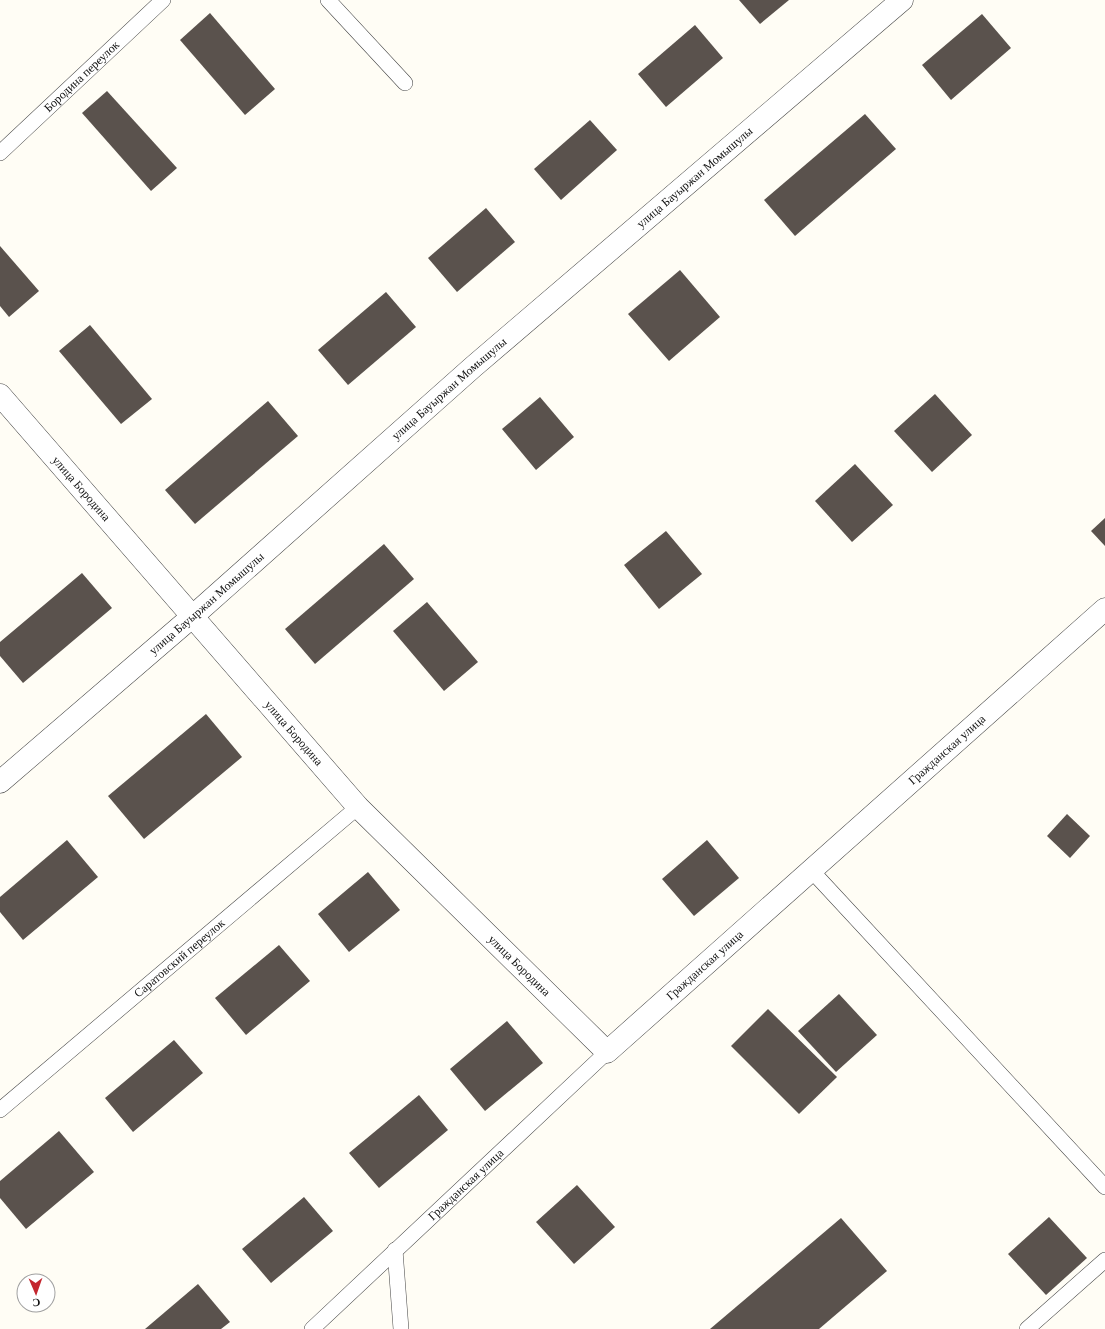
<svg xmlns="http://www.w3.org/2000/svg" width="1105" height="1329" font-family="Georgia,serif">
<style>
.building{fill:#5a524d}
.lines{fill:none;stroke-linecap:round;stroke-linejoin:round}
.service-casing{stroke:#444;stroke-width:16}
.minor-casing{stroke:#444;stroke-width:23}
.tertiary-casing{stroke:#444;stroke-width:23}
.service{stroke:#fff;stroke-width:15}
.minor{stroke:#fff;stroke-width:22}
.tertiary{stroke:#fff;stroke-width:22}
.labels{text-anchor:middle;stroke-width:4;stroke-linejoin:round;paint-order:stroke}
.street-label{font-size:12px;fill:#111;stroke:#fff}
</style>
<rect width="100%" height="100%" fill="#fffdf5"/>
<g class="building">
<polygon points="739,0 789,0 760,24"/>
<polygon points="210,13 275,89 245,115 180,40"/>
<polygon points="982,14 1011,48 951,100 922,65"/>
<polygon points="695,25 723,58 666,107 638,74"/>
<polygon points="107,91 177,168 151,191 82,113"/>
<polygon points="865,114 896,149 795,236 764,200"/>
<polygon points="590,120 617,150 561,200 534,169"/>
<polygon points="486,208 515,242 457,292 428,258"/>
<polygon points="0,246 39,291 9,317 0,306"/>
<polygon points="680,270 720,317 669,361 628,314"/>
<polygon points="386,292 416,327 348,385 318,350"/>
<polygon points="90,325 152,399 121,424 59,351"/>
<polygon points="935,394 972,435 932,472 894,431"/>
<polygon points="540,397 574,437 536,470 502,429"/>
<polygon points="268,401 298,436 195,524 165,490"/>
<polygon points="855,464 893,505 852,542 815,501"/>
<polygon points="1105,518 1105,546 1091,531"/>
<polygon points="666,531 702,574 659,609 624,565"/>
<polygon points="384,544 414,579 315,664 285,629"/>
<polygon points="82,573 112,608 23,683 0,656 0,642"/>
<polygon points="427,602 478,662 444,691 393,631"/>
<polygon points="206,714 242,757 144,839 108,796"/>
<polygon points="1067,814 1090,836 1070,858 1047,836"/>
<polygon points="67,840 98,877 23,940 0,912 0,897"/>
<polygon points="707,840 739,878 694,916 662,879"/>
<polygon points="368,872 400,910 349,952 318,914"/>
<polygon points="279,945 310,981 246,1035 215,998"/>
<polygon points="839,994 877,1035 836,1072 798,1031"/>
<polygon points="768,1009 837,1077 799,1114 731,1046"/>
<polygon points="507,1021 543,1063 485,1111 450,1069"/>
<polygon points="174,1040 203,1073 133,1132 105,1098"/>
<polygon points="419,1095 448,1130 379,1188 349,1153"/>
<polygon points="59,1131 94,1172 26,1229 0,1198 0,1181"/>
<polygon points="577,1185 615,1227 574,1264 536,1222"/>
<polygon points="304,1197 333,1231 271,1283 242,1249"/>
<polygon points="1049,1217 1087,1258 1046,1295 1008,1254"/>
<polygon points="841,1218 887,1271 819,1329 710,1329"/>
<polygon points="198,1284 230,1322 221,1329 145,1329"/>
</g>
<g class="lines">
<g class="service-casing">
<g id="service">
<polyline points="328,0 405,83"/>
<path id="s1" d="M0,153L163,0"/>
<polyline points="811,870 1105,1187"/>
<path id="s2" d="M0,1110L358,807"/>
<polyline points="395,1250 401,1329"/>
<path id="s3" d="M312,1329L607,1052"/>
<polyline points="1027,1329 1105,1260"/>
</g>
</g>
<g class="minor-casing">
<g id="minor">
<path id="s4" d="M0,395L358,807L607,1052L1105,609"/>
</g>
</g>
<g class="tertiary-casing">
<g id="tertiary">
<path id="s5" d="M0,782L193,616L473,367L902,0"/>
</g>
</g>
<use href="#service" class="service"/>
<use href="#minor" class="minor"/>
<use href="#tertiary" class="tertiary"/>
</g>
<g class="labels">
<g class="street-label">
<text dy="4" stroke="none"><textPath href="#s1" startOffset="112">Бородина переулок</textPath></text>
<text dy="4" stroke="none"><textPath href="#s5" startOffset="921">улица Бауыржан Момышулы</textPath></text>
<text dy="4" stroke="none"><textPath href="#s5" startOffset="597">улица Бауыржан Момышулы</textPath></text>
<text dy="4" stroke="none"><textPath href="#s4" startOffset="124">улица Бородина</textPath></text>
<text dy="4" stroke="none"><textPath href="#s5" startOffset="273">улица Бауыржан Момышулы</textPath></text>
<text dy="4" stroke="none"><textPath href="#s4" startOffset="448">улица Бородина</textPath></text>
<text dy="4" stroke="none"><textPath href="#s4" startOffset="1350">Гражданская улица</textPath></text>
<text dy="4" stroke="none"><textPath href="#s2" startOffset="235">Саратовский переулок</textPath></text>
<text dy="4" stroke="none"><textPath href="#s4" startOffset="772">улица Бородина</textPath></text>
<text dy="4" stroke="none"><textPath href="#s4" startOffset="1026">Гражданская улица</textPath></text>
<text dy="4" stroke="none"><textPath href="#s3" startOffset="211">Гражданская улица</textPath></text>
</g>
</g>
<g transform="translate(36 1293) rotate(178)"><circle r="19" fill="#ffffff" stroke="#a0a0a0"/>
<path d="M0-3L7 15L0 10L-7 15Z" fill="#c4262e"/>
<text y="-6" font-size="11" font-weight="bold" text-anchor="middle" fill="#111111">С</text>
</g>
</svg>
